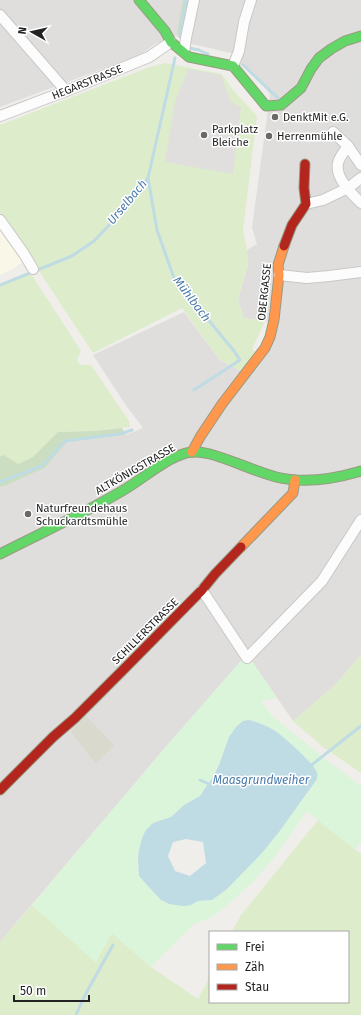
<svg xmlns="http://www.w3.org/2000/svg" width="361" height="1015" font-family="'Fira Sans',sans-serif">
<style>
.residential{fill:#dfdedc}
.education{fill:#f8f7e8}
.religious{fill:#dededc}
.construction{fill:#d9d9cd}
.grass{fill:#ddeccb}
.forest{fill:#cbdec1}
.park{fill:#daf5da;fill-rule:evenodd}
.parking{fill:#e0dfde}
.water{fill:#bfdbe3;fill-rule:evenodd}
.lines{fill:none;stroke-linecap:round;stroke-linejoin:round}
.stream{stroke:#bfdbe3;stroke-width:3}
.street-casing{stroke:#c9c8c7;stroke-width:12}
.fast-casing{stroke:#999a82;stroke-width:11}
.slow-casing{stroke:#999a82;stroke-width:11}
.jam-casing{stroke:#999a82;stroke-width:11}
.street{stroke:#fdfcfc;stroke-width:10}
.fast{stroke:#63d668;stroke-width:9}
.slow{stroke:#ff974d;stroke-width:9}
.jam{stroke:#b3261e;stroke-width:9}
.poi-dot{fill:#6a6968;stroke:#fff;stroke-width:1.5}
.labels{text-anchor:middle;stroke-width:3;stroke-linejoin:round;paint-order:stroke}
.street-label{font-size:11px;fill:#222;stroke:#fff}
.poi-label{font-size:11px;fill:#222;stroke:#fff;text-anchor:start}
.water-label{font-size:12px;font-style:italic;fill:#4a7aab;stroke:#fff}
</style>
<rect width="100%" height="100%" fill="#f0eeeb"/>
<polygon class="residential" points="0,0 361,0 361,655 336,684 293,721 247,654 164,749 0,942 0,487 5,486 45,468 67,442 126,435 143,428 125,404 93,355 184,312 220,360 251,376 277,323 244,318 238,299 248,265 247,250 257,244 252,228 270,94 235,54 188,43 176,36 155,44 140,55 0,107"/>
<polygon class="education" points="0,227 24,261 11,270 0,275"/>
<polygon class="religious" points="361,74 361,161 342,133 343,116 352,98 351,82 357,75"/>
<polygon class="construction" points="86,716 114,745 96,764 71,732"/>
<g class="grass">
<polygon points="165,63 222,74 233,90 257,116 243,230 247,250 248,265 238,299 244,318 265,321 252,349 258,355 246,373 220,360 182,308 93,353 0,212 0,125 147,68"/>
<polygon points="31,274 81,351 77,360 80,365 91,365 129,421 130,427 94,431 59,432 33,457 18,464 4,455 0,456 0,286"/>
<polygon points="361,655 361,773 323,747 293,721 336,684"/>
<polygon points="318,820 361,854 361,1015 0,1015 0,942 32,905 96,962 112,933 151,967 198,999 210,976 210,1002 348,1002 348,932 232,932 241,915"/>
</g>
<g class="forest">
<polygon points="183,0 191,0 183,37 177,34"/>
<polygon points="122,428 126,435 67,442 45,468 5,486 0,487 0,456 4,455 18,464 33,457 58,432 94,431"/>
</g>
<path class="park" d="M247,654L277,698L261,701L272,716L324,758L361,786V842L355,850L307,811L276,855L255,880L223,909L210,918L194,924L151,967L112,933L96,963L32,905L164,749ZM249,720C257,722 265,725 272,729C280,734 315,765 317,773C317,773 317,779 317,779L279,832L262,853L226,890L212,900L198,901L191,905L161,900L148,886L139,876L138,857L139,850L142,838L153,823L171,817L184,805L200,796L214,775L219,765L229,737Z"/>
<polygon class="parking" points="188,69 221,75 231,102 241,107 233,174 165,162 175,102"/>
<path class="water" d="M249,720C257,722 265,725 272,729C281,734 315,764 317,773C318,774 317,777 317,779L279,832L262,853L226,890L212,900L198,901L191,905L183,906L169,904L161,900L148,886L139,876L138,857L139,850L142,838L146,830L153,823L171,817L184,805L200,796L214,775L219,765L229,737L236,727L243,721ZM186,839L203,842L206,863L190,876L175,871L168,856L173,842Z"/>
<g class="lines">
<g class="stream">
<polyline points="180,36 186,0"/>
<polyline points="189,48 199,50 205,53 208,54"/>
<polyline points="242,64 279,99"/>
<polyline points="148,178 157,230 174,278 234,351 240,360 194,390"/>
<polyline points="0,285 72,256 94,241 115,219 148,178 175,58"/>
<polyline points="0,482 42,466 65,441 120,434 132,430"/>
<polyline points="309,767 361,726"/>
<polyline points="200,780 209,784 211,786"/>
<polyline points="76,1015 85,995 113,945"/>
</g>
<g class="street-casing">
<g id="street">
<polyline points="0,15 66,91"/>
<polyline points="184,52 186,38 194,0"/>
<polyline points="233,66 239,51 244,22 251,0"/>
<polyline points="0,116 66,91 149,57 171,42"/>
<polyline points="333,132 348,146 361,165"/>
<path d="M348,146C345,151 339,157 338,163C335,178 351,193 361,203"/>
<polyline points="306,204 323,200 348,188 361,178"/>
<polyline points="0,220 24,254 33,269"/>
<polyline points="279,275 307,278 329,276 361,272"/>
<polyline points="202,590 247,658 322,581 361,520"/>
</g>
</g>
<g class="fast-casing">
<g id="fast">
<polyline points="139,0 165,31 171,42 189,57 233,66 266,106 281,105 301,88 311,69 319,58 331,49 345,41 361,36"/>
<path d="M0,554C41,533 83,514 122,491C143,479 163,460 186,453C194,451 202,452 210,454C232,460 254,471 276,477C304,484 334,479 361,471"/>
</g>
</g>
<g class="slow-casing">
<g id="slow">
<polyline points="192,452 200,437 222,404 265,348 270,337 274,320 279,275 278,265 284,246"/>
<polyline points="241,547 293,493 295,480"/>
</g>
</g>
<g class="jam-casing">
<g id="jam">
<polyline points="284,246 292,225 306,204 304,188 305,164"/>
<polyline points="0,790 53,737 75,718 126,667 202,590 215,574 241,547"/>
</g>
</g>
<use href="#street" class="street"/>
<use href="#fast" class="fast"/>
<use href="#slow" class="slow"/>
<use href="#jam" class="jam"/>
</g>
<g class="poi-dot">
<circle cx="275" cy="117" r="4"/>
<circle cx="204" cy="135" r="4"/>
<circle cx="269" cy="136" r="4"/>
<circle cx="28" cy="514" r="4"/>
</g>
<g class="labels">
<g class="street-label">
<text transform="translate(87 82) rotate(-22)" y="4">HEGARSTRASSE</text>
<text transform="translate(264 292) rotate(-84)" y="4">OBERGASSE</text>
<text transform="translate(135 469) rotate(-30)" y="4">ALTKÖNIGSTRASSE</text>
<text transform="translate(145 631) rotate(-45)" y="4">SCHILLERSTRASSE</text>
</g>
<g class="poi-label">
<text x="283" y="121">DenktMit e.G.</text>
<text x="212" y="133">Parkplatz<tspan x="212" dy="13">Bleiche</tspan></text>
<text x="277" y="140">Herrenmühle</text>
<text x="36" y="512">Naturfreundehaus<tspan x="36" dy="13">Schuckardtsmühle</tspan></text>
</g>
<g class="water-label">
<text transform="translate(127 202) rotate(-50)" y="4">Urselbach</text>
<text transform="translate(192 299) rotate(53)" y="4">Mühlbach</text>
<text x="261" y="784">Maasgrundweiher</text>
</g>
</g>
<rect x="209" y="931" width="140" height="72" fill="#ffffff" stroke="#a7a7a7"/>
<rect x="217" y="944" width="20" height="6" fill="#63d668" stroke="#a7a7a7"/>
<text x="245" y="951" font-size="12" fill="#222222">Frei</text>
<rect x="217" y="964" width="20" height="6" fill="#ff974d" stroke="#a7a7a7"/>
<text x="245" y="971" font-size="12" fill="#222222">Zäh</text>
<rect x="217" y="984" width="20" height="6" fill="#b3261e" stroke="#a7a7a7"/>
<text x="245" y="991" font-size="12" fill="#222222">Stau</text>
<g transform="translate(32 32) rotate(278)" stroke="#ffffff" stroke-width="3" paint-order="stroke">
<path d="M0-3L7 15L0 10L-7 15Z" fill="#222222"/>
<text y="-6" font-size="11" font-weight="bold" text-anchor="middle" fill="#222222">N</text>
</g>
<path d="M14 995v6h75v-6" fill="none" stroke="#222222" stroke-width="2"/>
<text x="20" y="995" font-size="12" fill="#222222" stroke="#ffffff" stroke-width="3" paint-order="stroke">50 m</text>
</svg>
